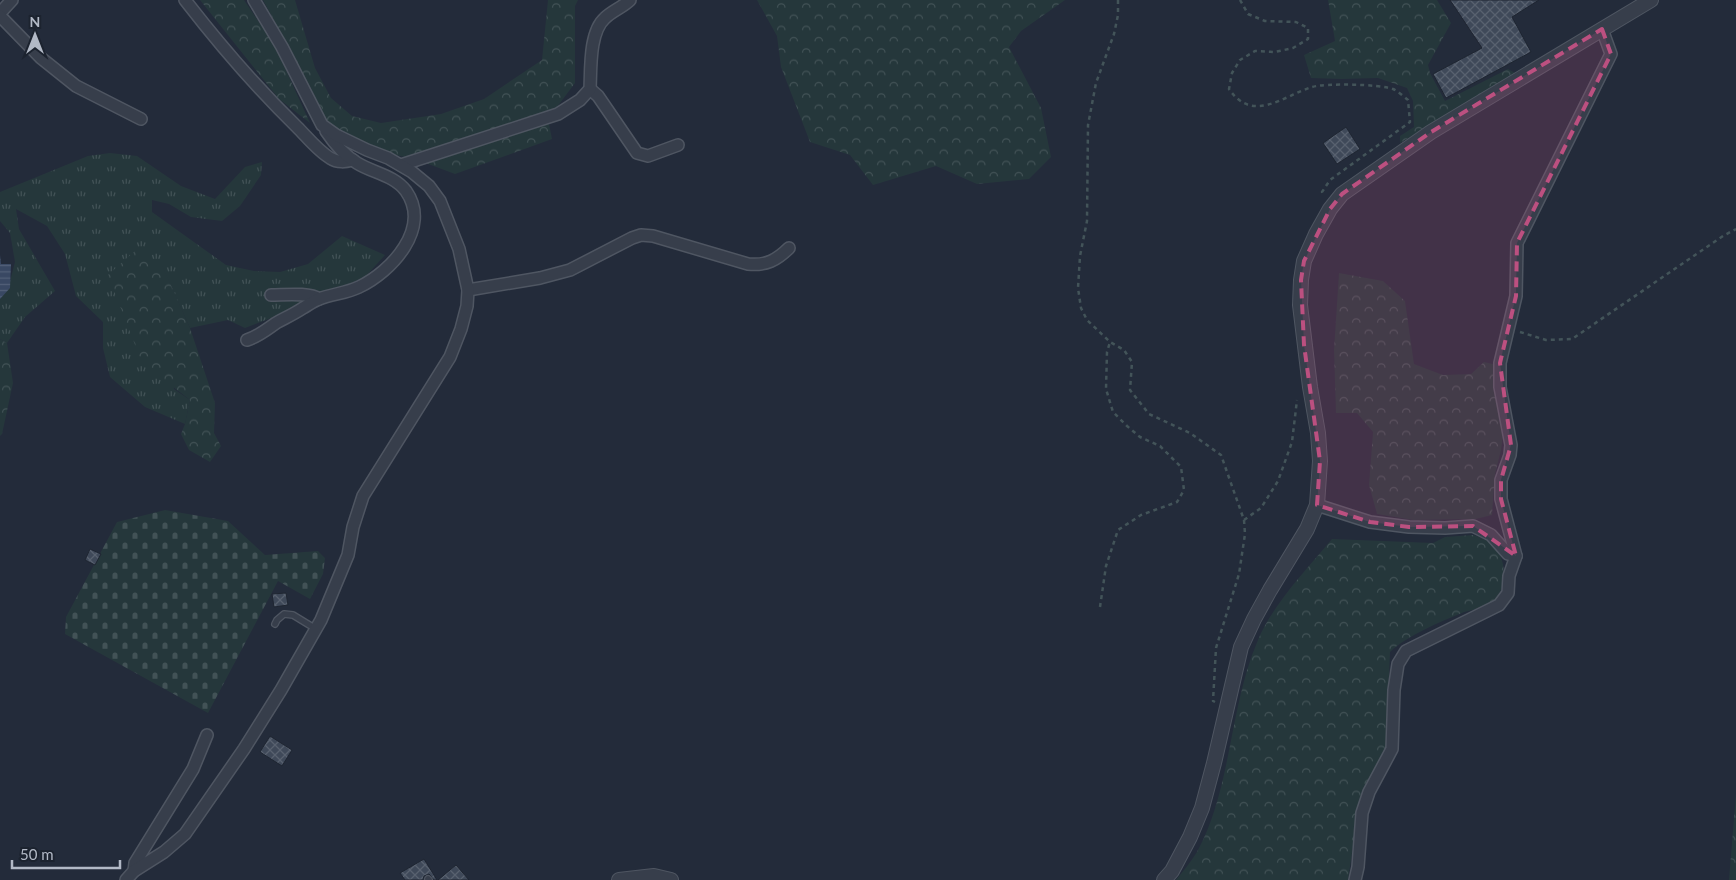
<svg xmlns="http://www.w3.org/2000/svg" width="1736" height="880" font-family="Lato,sans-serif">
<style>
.grass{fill:url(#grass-tufts)}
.forest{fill:url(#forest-crowns)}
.cemetery{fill:url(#cemetery-stones)}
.water{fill:url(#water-rules)}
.building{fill:url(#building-cross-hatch);stroke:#1e2531}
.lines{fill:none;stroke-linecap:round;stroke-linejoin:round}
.service-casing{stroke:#4f5662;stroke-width:8}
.minor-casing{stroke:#4f5662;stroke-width:14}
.tertiary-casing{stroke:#4f5662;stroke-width:16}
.path{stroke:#435459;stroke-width:2.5;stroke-dasharray:4 4;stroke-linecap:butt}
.service{stroke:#373e4b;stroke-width:5.5}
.minor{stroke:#373e4b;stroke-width:11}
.tertiary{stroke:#373e4b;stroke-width:14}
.marked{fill:#bc5080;fill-opacity:0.2;stroke:#bc5080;stroke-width:4;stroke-dasharray:10 6;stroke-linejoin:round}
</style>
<defs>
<pattern id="grass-tufts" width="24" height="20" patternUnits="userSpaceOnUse" patternTransform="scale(1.25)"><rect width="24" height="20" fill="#25373b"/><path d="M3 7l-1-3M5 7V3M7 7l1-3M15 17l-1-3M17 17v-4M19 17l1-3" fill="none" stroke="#425256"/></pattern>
<pattern id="forest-crowns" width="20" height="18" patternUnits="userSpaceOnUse" patternTransform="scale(1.25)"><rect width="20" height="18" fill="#25373b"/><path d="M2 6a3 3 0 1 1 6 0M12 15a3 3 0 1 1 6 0" fill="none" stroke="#425256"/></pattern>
<pattern id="cemetery-stones" width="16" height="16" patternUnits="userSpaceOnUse" patternTransform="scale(1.25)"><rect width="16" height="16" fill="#25373b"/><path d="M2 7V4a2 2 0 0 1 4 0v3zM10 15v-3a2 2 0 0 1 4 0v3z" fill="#425256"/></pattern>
<pattern id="water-rules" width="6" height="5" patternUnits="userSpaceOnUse" patternTransform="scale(1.25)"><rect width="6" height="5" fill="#394863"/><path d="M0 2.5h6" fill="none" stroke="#536078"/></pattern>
<pattern id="building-cross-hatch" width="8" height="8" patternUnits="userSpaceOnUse" patternTransform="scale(1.25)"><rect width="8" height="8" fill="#3f4959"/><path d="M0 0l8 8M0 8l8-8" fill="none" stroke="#58616f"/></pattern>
</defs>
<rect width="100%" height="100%" fill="#232b3a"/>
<polygon class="grass" points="110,153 137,156 181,186 215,199 245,167 262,162 261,175 240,206 222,221 191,217 169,204 152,200 152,212 226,265 254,271 280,272 308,264 342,236 385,255 366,276 314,302 245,328 228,320 190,328 162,266 174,389 190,400 185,424 145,407 110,377 103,348 103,322 76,296 65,254 47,226 16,209 19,229 55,291 25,317 7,343 0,339 0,294 8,289 15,262 10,233 0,221 0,192 88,156"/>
<g class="forest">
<polygon points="200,0 244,0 275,46 310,123 279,99"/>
<polygon points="263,0 295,0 315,68 331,98 352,116 381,123 441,114 484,99 542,60 548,0 578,0 575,6 575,83 548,119 552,139 455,174 415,159 375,151 323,125 290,50"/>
<polygon points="757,0 1065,0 1021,31 1009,47 1041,108 1051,157 1029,179 977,184 936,166 873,185 850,155 810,142 781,67 777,36"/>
<polygon points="1328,0 1437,0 1451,23 1428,65 1430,73 1445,101 1508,69 1515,73 1400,143 1400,136 1414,127 1413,101 1407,88 1378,78 1341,79 1311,78 1304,55 1335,41"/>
<polygon points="136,250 162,265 190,328 215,403 214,433 221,446 210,462 189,450 181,434 185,424 190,400 142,363 108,275"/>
<polygon points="1339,273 1383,281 1405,301 1414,364 1443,375 1471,374 1484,362 1497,365 1504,429 1501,450 1495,474 1492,515 1476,519 1413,520 1377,514 1369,485 1373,432 1357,413 1336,413 1334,350"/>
<polygon points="0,339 7,343 13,383 2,434 0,436"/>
<path d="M1473,535C1479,537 1486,539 1491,543C1508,557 1509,591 1490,604C1483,608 1472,610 1464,612C1440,622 1408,635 1390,652L1386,749L1357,819L1348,880H1176C1183,871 1191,862 1197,852C1232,788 1229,707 1258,640C1273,604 1307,569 1332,539L1433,543L1445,537Z"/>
<polygon points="1736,794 1736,880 1729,880"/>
</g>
<polygon class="cemetery" points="165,510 228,521 265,555 318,551 325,558 323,574 310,599 278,581 208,713 65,634 66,617 117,522"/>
<polygon class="water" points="0,255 1,264 11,264 10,288 0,299"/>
<g class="building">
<polygon points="1450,0 1539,0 1512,17 1531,52 1446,98 1433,74 1482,48"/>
<polygon points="1346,127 1360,149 1337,164 1323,143"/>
<polygon points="90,549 101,554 95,565 85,560"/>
<polygon points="286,593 288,605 274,607 272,594"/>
<polygon points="270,736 292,750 282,766 260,752"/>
<polygon points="424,859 437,880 434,880 429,874 424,876 423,880 405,880 400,873"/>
<polygon points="456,865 469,880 438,880"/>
</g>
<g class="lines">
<g class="service-casing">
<g id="service">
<polyline points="275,624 277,620 284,614 293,615 316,629"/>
<polyline points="428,879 429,880"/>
</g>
</g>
<g class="minor-casing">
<g id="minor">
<path d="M185,0C219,44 257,88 297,127C307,137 318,151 330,158C338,163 345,162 353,160"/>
<polyline points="0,13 12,0"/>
<polyline points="0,16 41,58 76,86 141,119"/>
<polyline points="590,89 598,96 637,153 648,156 678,145"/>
<path d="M401,165L558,114L580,100L590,89C591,69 589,32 605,18C612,11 623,7 630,0"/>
<path d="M468,290L540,278L570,270L632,238L641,235L653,236L748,264C766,266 777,260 789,248"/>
<path d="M271,295C284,295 309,292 319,299"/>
<path d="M247,340C259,336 266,330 276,323C285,318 294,314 303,308C308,305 314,301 319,299C332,294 347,293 359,287C391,272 432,228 406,191C394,175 373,173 357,163C344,155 334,143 326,131"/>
<polyline points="1317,505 1370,522 1409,527 1445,528 1473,526 1491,535 1508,554 1516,556"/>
<polyline points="134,871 135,863 193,769 207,735"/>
<polyline points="126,880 134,871 164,852 185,834 244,749 281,690 321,620 348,555 353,527 363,496 450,357 461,329 467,306 468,290 459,249 440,201 429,186 412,172 388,158 367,150 336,135 322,125 282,47 254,0"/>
<polyline points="1355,880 1358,867 1362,813 1369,792 1392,749 1394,690 1398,664 1406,651 1499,605 1508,593 1509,576 1516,556 1501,499 1501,480 1510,455 1511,445 1500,387 1500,363 1516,296 1517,243 1611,54 1602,29"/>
</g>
</g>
<g class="tertiary-casing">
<g id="tertiary">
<polyline points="619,880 654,876 671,880"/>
<polyline points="1164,880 1172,871 1190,837 1202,808 1214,763 1241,647 1254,619 1270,590 1307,529 1317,505 1320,461 1318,433 1310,387 1300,305 1301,280 1304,261 1316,234 1330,209 1342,194 1431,132 1651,0"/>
</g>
</g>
<g class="path">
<polyline points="1118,0 1118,15 1114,34 1096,83 1088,125 1087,221 1080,256 1078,288 1081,308 1087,320 1110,342 1124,350 1132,362 1130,390 1149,414 1190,433 1221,455 1244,520 1245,534 1239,574 1216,648 1213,701 1215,702"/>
<path d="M1240,0L1248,14L1265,21L1296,22L1308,28V39L1293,48L1275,52L1255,51L1240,60L1232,73L1229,89C1253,124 1283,96 1312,87C1326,83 1379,84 1393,89C1398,91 1404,97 1408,100L1410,122L1330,180L1322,192L1324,196"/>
<polyline points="1520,332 1546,340 1572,339 1723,236 1736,229"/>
<polyline points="1244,520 1261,508 1278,481 1292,442 1297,400"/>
<polyline points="1100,607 1106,566 1118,530 1141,515 1177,502 1184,490 1181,467 1160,446 1140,437 1127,426 1113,412 1106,389 1107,352 1110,342"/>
</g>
<use href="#service" class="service"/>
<use href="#minor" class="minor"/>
<use href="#tertiary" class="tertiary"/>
</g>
<path class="marked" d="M1602,29L1611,54L1517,243L1516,296L1500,363L1511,445L1501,480V499L1516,556L1473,526L1409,527L1370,522L1317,505L1320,461L1304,345L1301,280L1304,261L1330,209L1342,194L1431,132Z"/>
<g transform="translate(35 35)" stroke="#1c232f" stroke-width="4" paint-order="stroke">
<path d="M0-4L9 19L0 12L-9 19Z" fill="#b2b9c6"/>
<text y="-8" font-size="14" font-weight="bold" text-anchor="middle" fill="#b2b9c6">N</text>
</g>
<path d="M12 860v8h108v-8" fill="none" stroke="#b2b9c6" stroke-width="2.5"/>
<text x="20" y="860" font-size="15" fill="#b2b9c6" stroke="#1c232f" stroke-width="4" paint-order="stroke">50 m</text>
</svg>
